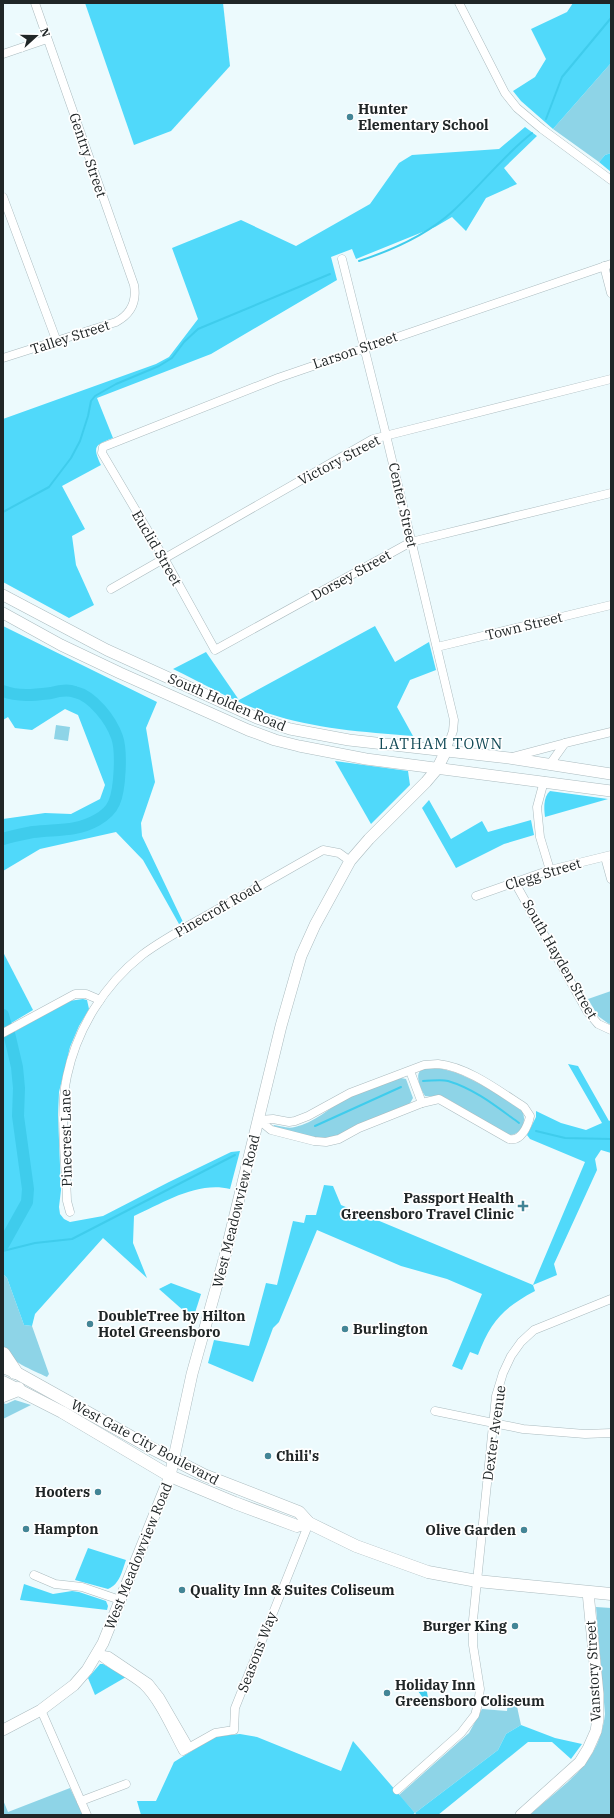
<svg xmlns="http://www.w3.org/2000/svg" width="614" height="1818" font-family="'IBM Plex Serif',serif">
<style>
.green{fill:#8ed4e7}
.forest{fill:#50d9fa}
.water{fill:#3fccec}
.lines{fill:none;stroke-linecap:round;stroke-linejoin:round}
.stream{stroke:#3fccec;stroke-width:2}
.river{stroke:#3fccec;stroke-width:12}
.street-casing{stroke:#abbbbf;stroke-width:9}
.secondary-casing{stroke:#abbbbf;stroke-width:12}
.primary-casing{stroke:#abbbbf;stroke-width:13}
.highway-casing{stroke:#abbbbf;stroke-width:15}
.street{stroke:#fff;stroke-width:8}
.secondary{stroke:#fff;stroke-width:11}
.primary{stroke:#fff;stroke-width:12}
.highway{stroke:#fff;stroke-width:14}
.poi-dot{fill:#438596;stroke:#fff;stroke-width:1.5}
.labels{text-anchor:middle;stroke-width:3.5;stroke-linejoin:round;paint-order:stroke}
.poi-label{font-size:14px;font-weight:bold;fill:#202627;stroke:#fff;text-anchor:start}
.street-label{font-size:14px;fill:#202627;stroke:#fff}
.neighbourhood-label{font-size:15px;letter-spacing:1px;fill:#124a57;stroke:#fff}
</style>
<rect width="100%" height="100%" fill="#ecfafd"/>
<g class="green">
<polygon points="611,63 611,153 605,155 599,162 553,129"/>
<polygon points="56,725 70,727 68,741 54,739"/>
<polygon points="611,991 611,1023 609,1024 598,1016 588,999"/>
<path d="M433,1068C462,1069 499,1095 522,1111C528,1122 520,1136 508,1135L446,1098L425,1096C421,1090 413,1073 423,1069C426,1068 430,1068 433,1068Z"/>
<path d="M401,1078L406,1079L413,1098L409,1105L338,1135L325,1139L318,1138L272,1127L274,1125C280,1126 288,1129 295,1127C314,1123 329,1108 346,1099C363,1091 383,1085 401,1078Z"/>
<path d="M3,1274L7,1278L24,1325L32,1326L49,1374L47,1377C33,1370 9,1362 3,1346Z"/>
<polygon points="15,1400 31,1405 3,1419 3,1403 6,1404"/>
<path d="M596,1607L611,1608V1815H530C565,1782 599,1766 605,1714Z"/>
<polygon points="508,1701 516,1702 521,1725 506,1734 498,1750 415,1813 399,1795 469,1733 482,1709 507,1711"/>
<polygon points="70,1788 83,1815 3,1815 3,1800 8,1812"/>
</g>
<g class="forest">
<polygon points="85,3 223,3 230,66 171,131 134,145"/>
<polygon points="573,3 611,3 611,63 553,129 521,101 513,91 535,77 546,59 531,29 567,12"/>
<path d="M525,127L537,136L504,168L517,184L486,198L466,231L452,217L435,227L356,259L352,249L331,257L337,280L211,354L97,398L113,438C95,445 92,446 101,465L62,486L85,529L72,536L76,565L94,605L69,618L3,582V419L156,364L169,357L198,319L172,248L241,220L296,246L370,204L399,163L412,155L499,149Z"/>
<polygon points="611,153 611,172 599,162 605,155"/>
<polygon points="3,626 157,702 146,728 155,782 141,823 142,836 183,922 179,924 143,860 116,832 40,849 3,871 3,819 45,813 71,814 100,799 105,785 78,715 65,709 32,730 15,728 8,717 3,720"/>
<path d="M375,626L395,662L429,642L436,670L410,680L397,707L413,736C363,732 315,729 267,713C234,702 204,684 173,669L206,652L239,700Z"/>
<polygon points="335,761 408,771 410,785 371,824"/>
<path d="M550,791L608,799L545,817C544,809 543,797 550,791Z"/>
<polygon points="429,800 451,839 482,821 488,832 531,820 534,835 504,844 456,868 422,808"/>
<polygon points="3,952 33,1010 3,1028"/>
<path d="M83,999L87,1000L89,1009L79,1026L70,1047L59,1092L58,1115L61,1190L59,1207L60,1214L64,1219L70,1222L103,1216L169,1182L231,1152L240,1151L230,1189C197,1181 163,1203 134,1216L133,1243L147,1278L103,1238L35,1314L32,1326L24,1325L7,1278L3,1274V1038L69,1001Z"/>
<path d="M568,1064L578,1066L609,1121L611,1120V1153L601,1150L595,1159L597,1170L554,1264L557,1275L533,1285L535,1291C503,1308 491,1321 478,1355L470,1352L462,1370L452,1366L482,1294L447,1279L401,1266L317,1230L279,1322L273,1328L253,1382L208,1363L214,1340L249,1346L266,1283L277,1285L293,1221L304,1223L306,1215H316L324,1185L333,1186L341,1205L533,1285L585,1162L530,1139L527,1135L536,1117V1111L561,1123L586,1130L602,1123Z"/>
<polygon points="171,1283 201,1294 193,1319 159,1289"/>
<path d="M88,1548L126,1560C122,1571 120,1584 108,1589L75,1580Z"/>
<polygon points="24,1584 53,1594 72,1591 79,1592 106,1601 108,1606 107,1610 20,1600"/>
<polygon points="100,1664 103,1664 126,1677 95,1695 88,1678"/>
<polygon points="521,1725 555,1738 582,1744 571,1759 552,1742 528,1742 438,1815 417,1815 415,1813 412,1815 141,1815 137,1801 156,1801 174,1762 211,1739 219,1736 240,1734 257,1737 341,1771 353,1741 415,1813 498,1750 506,1734"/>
</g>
<polygon class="water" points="426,1683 428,1689 427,1692 428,1698 423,1698 418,1691 419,1687"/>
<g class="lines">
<g class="stream">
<polyline points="546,119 562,77 611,18"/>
<path d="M359,261C393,250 427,235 453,211C480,186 503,156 532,133"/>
<polyline points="3,512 49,487 71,458 80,441 88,416 91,401 95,396 116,384 159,366 172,358 184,342 198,329 330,274"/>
<path d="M423,1081C431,1081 441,1079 448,1081C475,1089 497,1107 519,1123"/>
<polyline points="315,1126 401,1087"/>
<polyline points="536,1131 565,1138 611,1139"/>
<polyline points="3,1251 35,1243 72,1239 235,1155"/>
</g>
<g class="river">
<path d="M3,691C19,697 34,695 51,693C58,691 67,689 75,692C93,696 111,720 117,737C122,751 120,790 114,803C111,810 104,816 97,820C76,832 56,829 33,832C23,834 12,836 3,839"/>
<polyline points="3,1015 6,1026"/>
<polyline points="3,1245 27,1202 28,1189 18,1116 19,1088 17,1067 9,1033"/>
</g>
<g class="street-casing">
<g id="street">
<polyline points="459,3 505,93 517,108 542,129 611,180"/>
<polyline points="3,54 47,39"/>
<polyline points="3,197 57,342"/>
<polyline points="342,259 386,435 454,720 453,731 446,751"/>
<polyline points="611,264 278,378 103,447 102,453 164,558 215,650 411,542 611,493"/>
<polyline points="604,266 611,293"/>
<path d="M3,358L116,322C131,314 137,302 134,285L35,3"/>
<polyline points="111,589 373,439 611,379"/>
<polyline points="437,647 611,605"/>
<polyline points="512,757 565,743"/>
<polyline points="550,764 565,743 611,732"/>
<polyline points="544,781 537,807 540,837 550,870"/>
<polyline points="605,857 611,879"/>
<polyline points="514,881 587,1011 598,1024 611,1030"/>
<polyline points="476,896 550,870 611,855"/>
<polyline points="3,1033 75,994 86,994 100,1000"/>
<path d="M438,1064C468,1067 499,1091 524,1107L530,1116C528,1126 521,1142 509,1139L439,1099L422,1103L359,1128L339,1139L326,1142L314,1141L271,1130L259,1120L273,1119L289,1122L295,1121L308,1116L350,1093L424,1065Z"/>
<polyline points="410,1071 422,1103"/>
<path d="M70,1212L67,1201C66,1164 59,1112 67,1076C77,1029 104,985 142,955C166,937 194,923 220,908C255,889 289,869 323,850L339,853L350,861"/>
<polyline points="435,1411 523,1429 585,1434 611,1433"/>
<polyline points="34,1575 55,1584 82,1587 120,1600"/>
<path d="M98,1654C111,1666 129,1673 143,1685C159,1700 172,1731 183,1751L215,1733L234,1730L235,1708L309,1523"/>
<polyline points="98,1654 109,1656 149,1683 160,1697 189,1747"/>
<polyline points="41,1710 87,1815"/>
<polyline points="397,1790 461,1733 475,1715 478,1704 480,1689 473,1645 473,1620 496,1396 503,1373 511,1356 521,1342 534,1330 611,1299"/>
<polyline points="81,1801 126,1784"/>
</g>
</g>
<g class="secondary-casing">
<g id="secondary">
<polyline points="3,595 107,650 257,718 290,729 349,740 509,758 611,774"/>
<polyline points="3,613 61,645 120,673 248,730 275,740 299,746 366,759 611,791"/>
<polyline points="3,1730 41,1710 74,1685 87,1670 103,1643 170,1476 192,1374 225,1256 281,1026 301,956 315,925 350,861 369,839 426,782 437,769 446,751"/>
<polyline points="521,1815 580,1762 588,1749 596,1731 598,1719 598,1694 588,1592"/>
</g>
</g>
<g class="primary-casing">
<g id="primary">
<polyline points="3,1367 15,1372 153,1449 204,1475 299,1512 309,1523 356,1546 428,1572 477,1581 611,1594"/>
<polyline points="3,1382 62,1412 170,1476 235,1503 297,1526 309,1523"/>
</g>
</g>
<g class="highway-casing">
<g id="highway">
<polyline points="3,1354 15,1372"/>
<polyline points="3,1395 18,1389"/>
</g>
</g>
<use href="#street" class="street"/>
<use href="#secondary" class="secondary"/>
<use href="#primary" class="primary"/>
<use href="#highway" class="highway"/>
</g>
<g class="poi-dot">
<circle cx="350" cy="117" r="4"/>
<path d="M521 1200h4v4h4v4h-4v4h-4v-4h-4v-4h4z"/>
<circle cx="90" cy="1324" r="4"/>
<circle cx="345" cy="1329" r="4"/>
<circle cx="268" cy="1456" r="4"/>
<circle cx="98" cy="1492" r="4"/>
<circle cx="26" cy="1529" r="4"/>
<circle cx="524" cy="1530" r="4"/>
<circle cx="182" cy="1590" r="4"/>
<circle cx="515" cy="1626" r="4"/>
<circle cx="387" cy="1693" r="4"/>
</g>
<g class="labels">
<g class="poi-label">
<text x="358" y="114">Hunter<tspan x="358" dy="16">Elementary School</tspan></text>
<text x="514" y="1203" text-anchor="end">Passport Health<tspan x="514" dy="16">Greensboro Travel Clinic</tspan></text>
<text x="98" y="1321">DoubleTree by Hilton<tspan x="98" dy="16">Hotel Greensboro</tspan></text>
<text x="353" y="1334">Burlington</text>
<text x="276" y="1461">Chili's</text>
<text x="90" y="1497" text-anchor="end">Hooters</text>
<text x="34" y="1534">Hampton</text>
<text x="516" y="1535" text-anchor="end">Olive Garden</text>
<text x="190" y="1595">Quality Inn &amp; Suites Coliseum</text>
<text x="507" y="1631" text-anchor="end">Burger King</text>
<text x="395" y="1690">Holiday Inn<tspan x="395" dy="16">Greensboro Coliseum</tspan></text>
</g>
<g class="street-label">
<text transform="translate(88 155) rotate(71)" y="5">Gentry Street</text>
<text transform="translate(70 337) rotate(-18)" y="5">Talley Street</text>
<text transform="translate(355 350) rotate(-19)" y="5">Larson Street</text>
<text transform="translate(339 460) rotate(-28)" y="5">Victory Street</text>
<text transform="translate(403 505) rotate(77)" y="5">Center Street</text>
<text transform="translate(157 548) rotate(60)" y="5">Euclid Street</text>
<text transform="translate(351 575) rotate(-29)" y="5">Dorsey Street</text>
<text transform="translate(524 626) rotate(-14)" y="5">Town Street</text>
<text transform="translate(227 702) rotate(23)" y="5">South Holden Road</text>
<text transform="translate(543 874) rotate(-17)" y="5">Clegg Street</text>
<text transform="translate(218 909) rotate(-30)" y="5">Pinecroft Road</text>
<text transform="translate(560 959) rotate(60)" y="5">South Hayden Street</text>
<text transform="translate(66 1138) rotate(-91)" y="5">Pinecrest Lane</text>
<text transform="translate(236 1211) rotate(-76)" y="5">West Meadowview Road</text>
<text transform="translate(494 1433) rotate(-82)" y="5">Dexter Avenue</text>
<text transform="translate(145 1442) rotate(28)" y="5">West Gate City Boulevard</text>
<text transform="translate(138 1556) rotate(-68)" y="5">West Meadowview Road</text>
<text transform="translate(257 1652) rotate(-69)" y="5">Seasons Way</text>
<text transform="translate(593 1671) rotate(-93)" y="5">Vanstory Street</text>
</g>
<g class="neighbourhood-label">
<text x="441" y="749">LATHAM TOWN</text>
</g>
</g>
<rect width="614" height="1818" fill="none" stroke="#202627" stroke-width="8"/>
<g transform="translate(36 36) rotate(69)" stroke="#ffffff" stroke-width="3" paint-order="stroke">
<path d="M0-3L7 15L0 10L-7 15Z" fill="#202627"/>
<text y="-6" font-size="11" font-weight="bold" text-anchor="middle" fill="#202627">N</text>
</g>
</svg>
